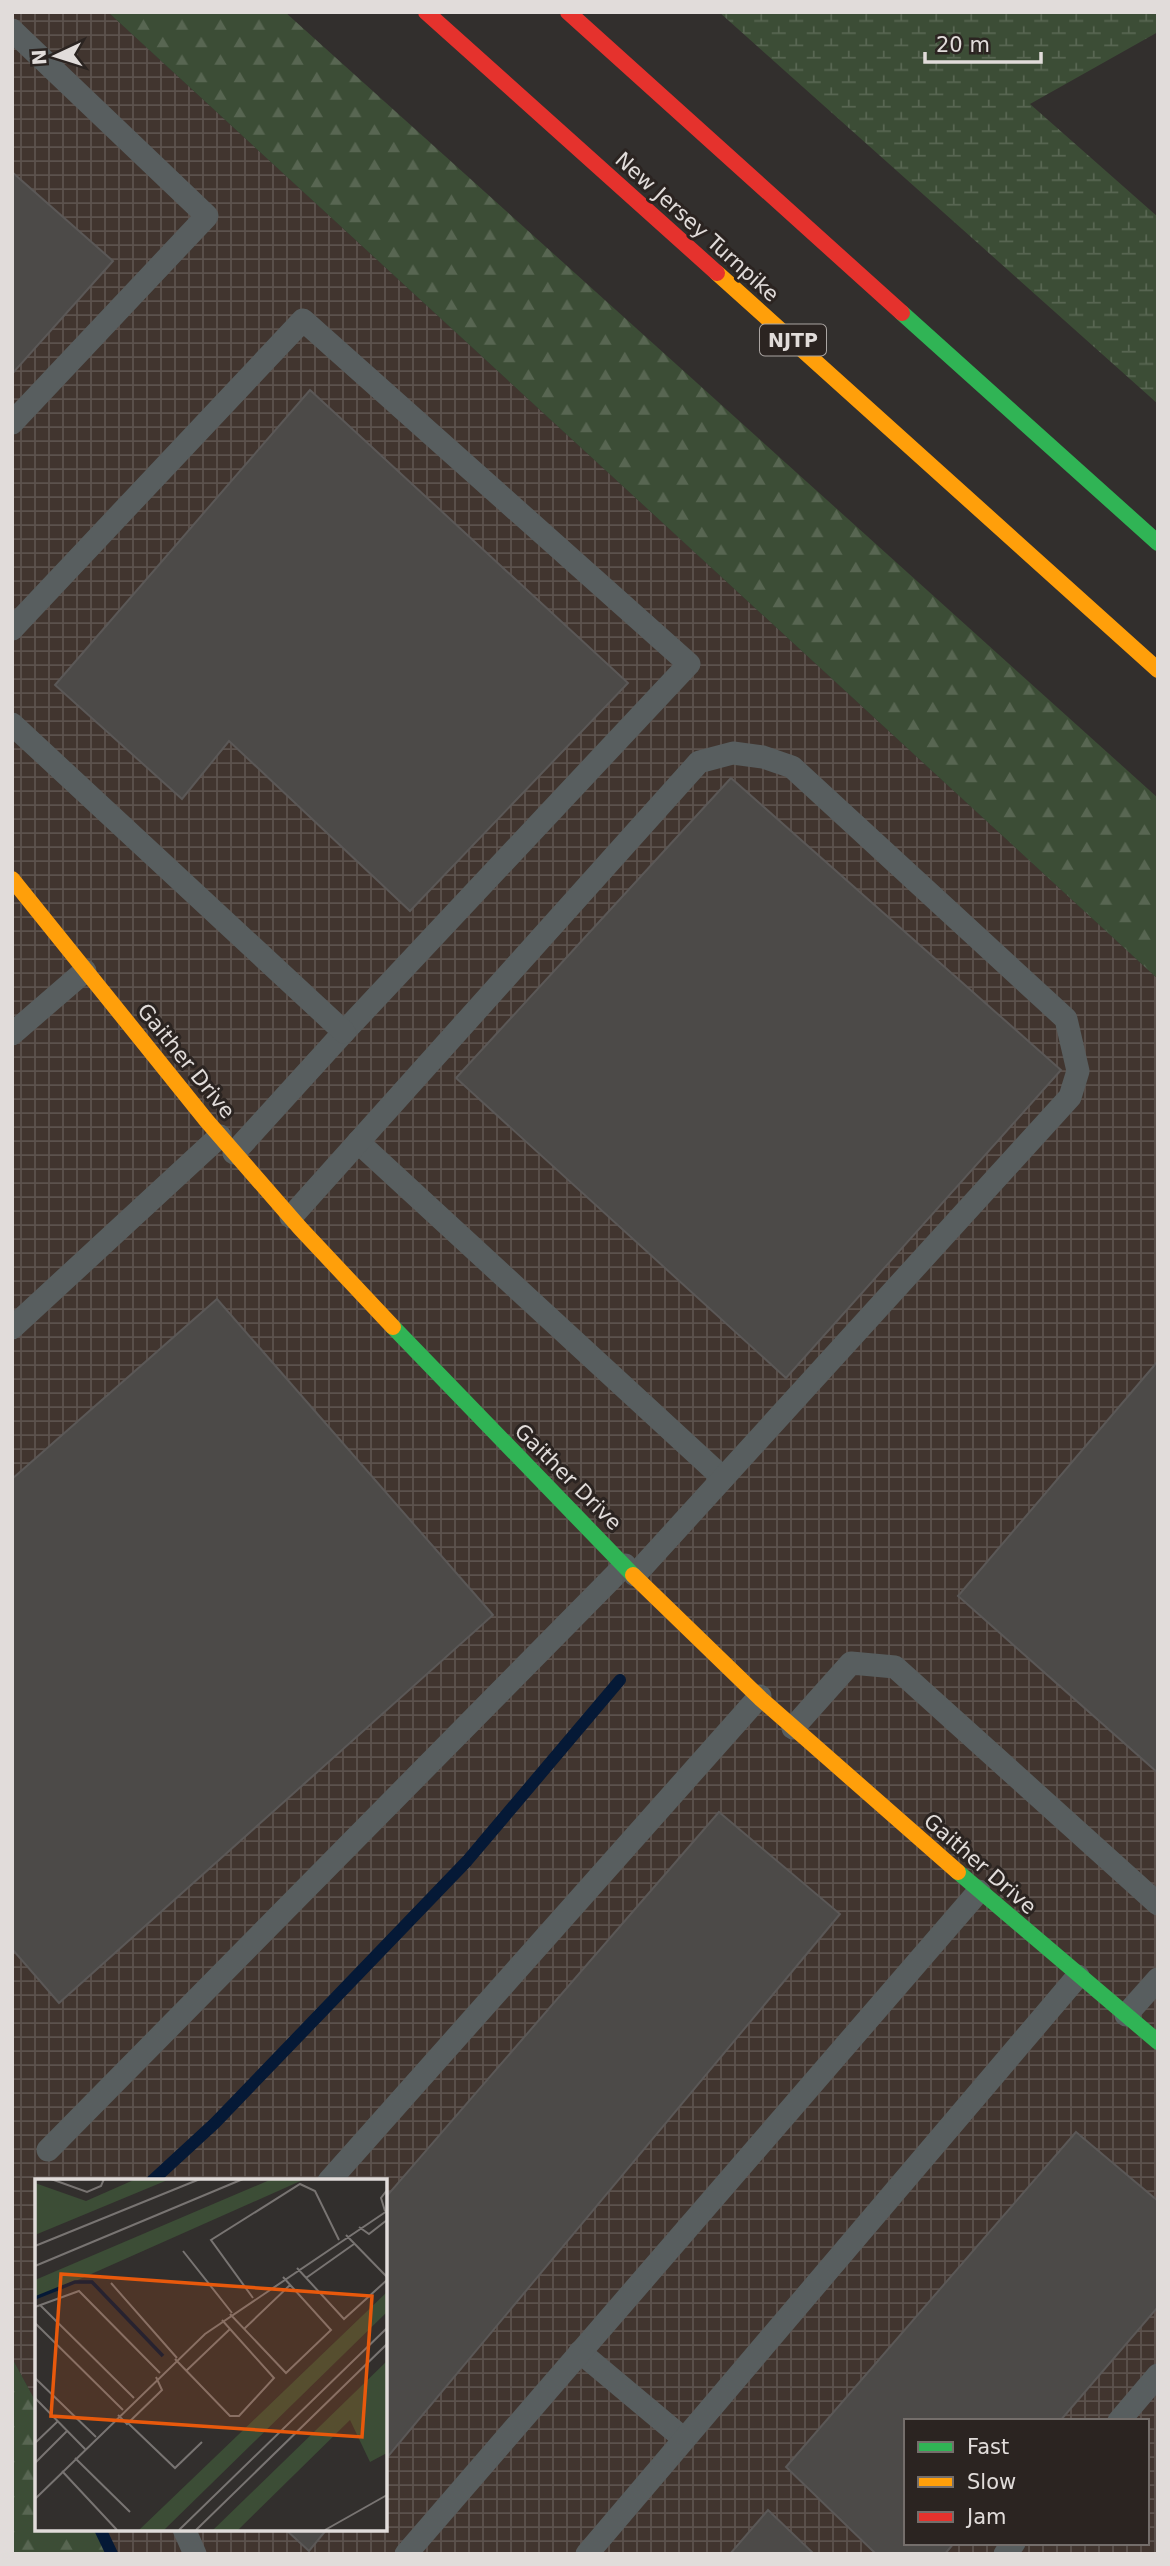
<svg xmlns="http://www.w3.org/2000/svg" width="1170" height="2566" font-family="'DejaVu Sans',sans-serif">
<style>
.industrial{fill:url(#industrial-grid);fill-rule:evenodd}
.forest{fill:url(#forest-firs)}
.wetland{fill:url(#wetland-marsh)}
.lines{fill:none;stroke-linecap:round;stroke-linejoin:round}
.stream{stroke:#051936;stroke-width:12}
.building{fill:#4c4a48;stroke:#5b5857;stroke-width:2}
.lane{stroke:#585e5f;stroke-width:23}
.fast{stroke:#30b455;stroke-width:16}
.slow{stroke:#ff9f0a;stroke-width:16}
.jam{stroke:#e5322d;stroke-width:16}
.labels{text-anchor:middle;stroke-width:6;stroke-linejoin:round;paint-order:stroke}
.shield{fill:#2b2421;stroke:#aaa5a2;stroke-width:2}
.shield-label{font-size:19px;font-weight:bold;fill:#e1dcda}
.street-label{font-size:21px;fill:#e1dcda;stroke:#2b2421}
.inset-river{fill:none;stroke:#051936;stroke-width:3.5}
.inset-road{fill:none;stroke:#787472;stroke-width:2}
.view{fill:#e8590c;fill-opacity:0.15;stroke:#e8590c;stroke-width:3.5}
.inset-edge{fill:none;stroke:#e1dcda;stroke-width:3.5}
</style>
<defs>
<pattern id="industrial-grid" width="8" height="8" patternUnits="userSpaceOnUse" patternTransform="scale(1.75)"><rect width="8" height="8" fill="#41352f"/><path d="M0 4h8M4 0v8" fill="none" stroke="#5c524d"/></pattern>
<pattern id="forest-firs" width="22" height="20" patternUnits="userSpaceOnUse" patternTransform="scale(1.75)"><rect width="22" height="20" fill="#3c4d36"/><path d="M5 1l3.5 6h-7zM16 11l3.5 6h-7z" fill="#586652"/></pattern>
<pattern id="wetland-marsh" width="20" height="14" patternUnits="userSpaceOnUse" patternTransform="scale(1.75)"><rect width="20" height="14" fill="#3c4d36"/><path d="M1 5h8M5 5V1M11 12h8M15 12V8" fill="none" stroke="#586652"/></pattern>
</defs>
<rect width="100%" height="100%" fill="#322f2d"/>
<path class="industrial" d="M12,12H108L1158,979V2554H116L103,2529H385V2181H37V2404L12,2358ZM906,2421H1147V2543H906Z"/>
<g class="forest">
<polygon points="108,12 285,12 1158,798 1158,979"/>
<polygon points="12,2358 37,2404 37,2529 103,2529 116,2554 12,2554"/>
</g>
<polygon class="wetland" points="719,12 1158,12 1158,32 1030,104 1158,217 1158,404"/>
<g class="lines">
<g class="stream">
<polyline points="152,2181 215,2123 467,1861 620,1680"/>
<polyline points="100,2529 112,2554"/>
</g>
</g>
<g class="building">
<polygon points="12,172 113,261 12,374"/>
<polygon points="310,390 628,683 410,911 229,741 182,799 55,685"/>
<polygon points="731,778 1061,1070 786,1378 456,1078"/>
<polygon points="217,1299 493,1615 59,2003 12,1949 12,1479"/>
<polygon points="1158,1361 1158,1773 958,1596"/>
<polygon points="719,1812 840,1914 385,2460 385,2198"/>
<polygon points="1076,2132 1158,2201 1158,2307 1060,2421 906,2421 906,2543 954,2543 945,2554 876,2554 786,2467"/>
<polygon points="768,2510 814,2554 730,2554"/>
<polygon points="285,2529 327,2529 309,2551"/>
</g>
<g class="lines">
<g class="lane">
<polyline points="12,30 207,216 12,423"/>
<polyline points="12,629 303,320 689,664 344,1032 234,1153"/>
<polyline points="12,724 344,1032"/>
<polyline points="12,1034 85,971"/>
<polyline points="358,1142 723,1478"/>
<polyline points="291,1217 699,762 733,753 763,757 792,767 1066,1019 1078,1071 1070,1097 635,1575"/>
<polyline points="12,1328 220,1136"/>
<polyline points="793,1728 851,1663 895,1667 1158,1904"/>
<polyline points="1126,2015 1158,1979"/>
<polyline points="48,2150 625,1565"/>
<polyline points="329,2181 760,1696"/>
<polyline points="580,2352 684,2439"/>
<polyline points="1119,2421 1158,2375"/>
<polyline points="184,2529 195,2554"/>
<polyline points="406,2554 979,1891"/>
<polyline points="587,2554 1078,1976"/>
<polyline points="1005,2554 1014,2543"/>
</g>
<g class="fast">
<polyline points="902,313 1158,543"/>
<polyline points="393,1327 633,1575"/>
<polyline points="958,1872 1158,2042"/>
</g>
<g class="slow">
<polyline points="717,273 1158,670"/>
<polyline points="12,879 206,1120 300,1228 393,1327"/>
<polyline points="633,1575 761,1699 958,1872"/>
</g>
<g class="jam">
<polyline points="426,12 717,273"/>
<polyline points="568,12 902,313"/>
</g>
</g>
<g class="labels">
<rect class="shield" x="760" y="324.5" width="66" height="31" rx="5"/>
<g class="shield-label">
<text x="793" y="347">NJTP</text>
</g>
<g class="street-label">
<text transform="translate(697 227) rotate(42)" y="7">New Jersey Turnpike</text>
<text transform="translate(186 1061) rotate(51)" y="7">Gaither Drive</text>
<text transform="translate(568 1477) rotate(45)" y="7">Gaither Drive</text>
<text transform="translate(980 1864) rotate(41)" y="7">Gaither Drive</text>
</g>
</g>
<g transform="translate(35 2179)">
<rect width="352" height="352" fill="#322f2d"/>
<path d="M101,0H135L0,56V4L51,22ZM237,0H270L0,120V101ZM352,113V133L129,351H104Z" fill="#3c4d36"/>
<path d="M352,182V274L335,283L315,241L203,351H178Z" fill="#3c4d36"/>
<path class="inset-river" d="M0,119L40,103H57L128,177"/>
<path class="inset-road" d="M16,0L52,13L66,7L69,0M350,32L346,19L352,11M324,48L334,55L352,41M311,56L352,98M0,67L165,0M148,72L197,134M0,87L208,0M262,89L309,140L352,101M271,99L319,65M76,104L142,179M218,119L176,61L265,5L280,12L304,61M5,126L99,219M0,128L44,112L125,194M195,135L251,194L296,151L248,98M0,144L88,231M209,150L255,106M140,180L195,237H204L239,199L187,141M151,192L195,150M0,199L61,258M0,219L50,270M83,236L92,245L127,211L121,198M93,244L140,289L167,263M0,264L23,242M40,279L95,333M0,284L32,252M27,292L82,351M0,320L170,155L352,32M144,351L352,149M161,351L352,165M290,351L352,316"/>
<path class="view" d="M26,95L337,117L327,258L16,237Z"/>
<rect width="352" height="352" class="inset-edge"/>
</g>
<rect width="1170" height="2566" fill="none" stroke="#e1dcda" stroke-width="28"/>
<rect x="904" y="2419" width="245" height="126" fill="#2b2421" stroke="#746e6b" stroke-width="2"/>
<rect x="918" y="2442" width="35" height="10" fill="#30b455" stroke="#746e6b" stroke-width="2"/>
<text x="967" y="2454" font-size="21" fill="#e1dcda">Fast</text>
<rect x="918" y="2477" width="35" height="10" fill="#ff9f0a" stroke="#746e6b" stroke-width="2"/>
<text x="967" y="2489" font-size="21" fill="#e1dcda">Slow</text>
<rect x="918" y="2512" width="35" height="10" fill="#e5322d" stroke="#746e6b" stroke-width="2"/>
<text x="967" y="2524" font-size="21" fill="#e1dcda">Jam</text>
<g transform="translate(56 56) rotate(266)" stroke="#2b2421" stroke-width="5" paint-order="stroke">
<path d="M0-5L12 26L0 18L-12 26Z" fill="#e1dcda"/>
<text y="-10" font-size="19" font-weight="bold" text-anchor="middle" fill="#e1dcda">N</text>
</g>
<path d="M925 52v10h116v-10" fill="none" stroke="#e1dcda" stroke-width="3.5"/>
<text x="936" y="52" font-size="21" fill="#e1dcda" stroke="#2b2421" stroke-width="5" paint-order="stroke">20 m</text>
</svg>
